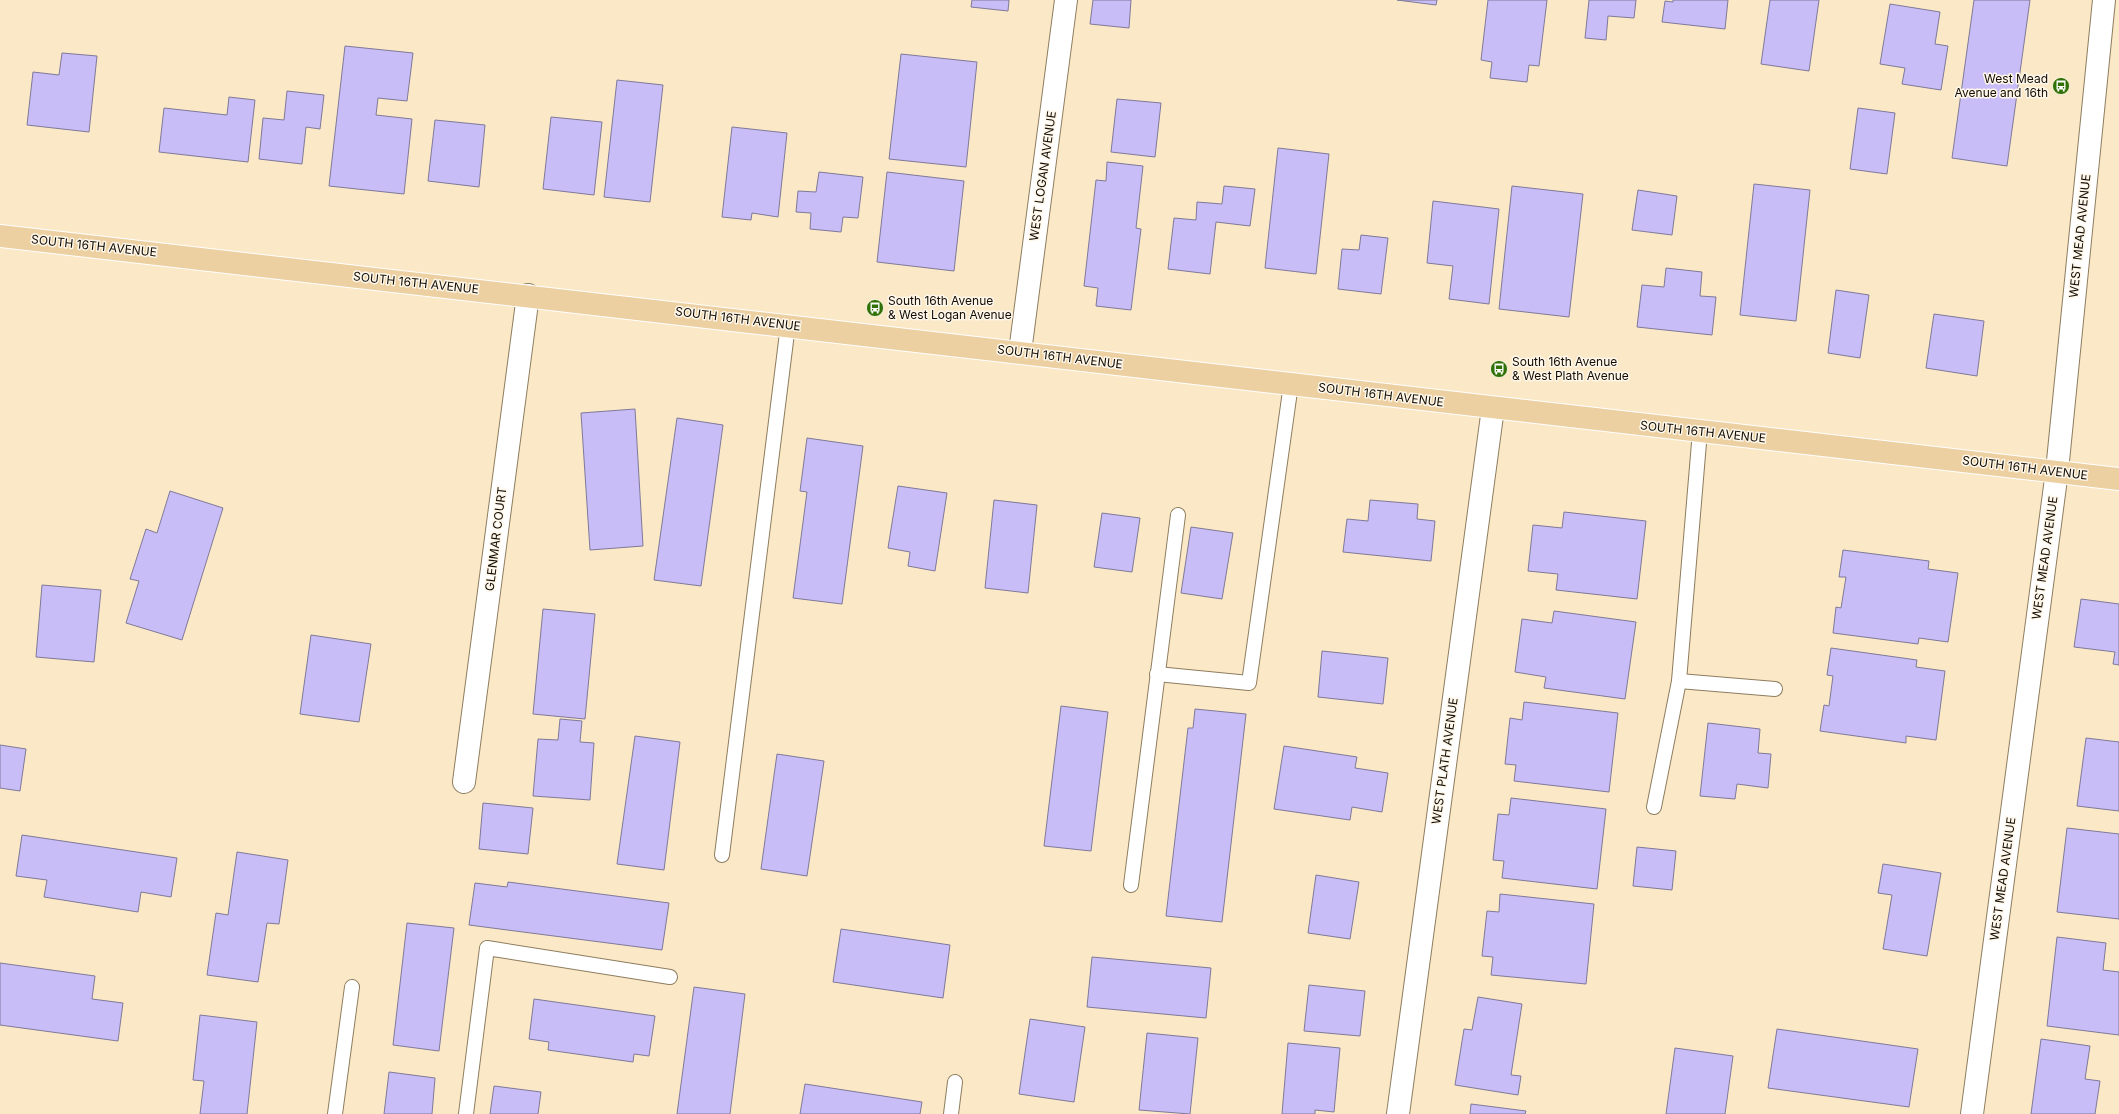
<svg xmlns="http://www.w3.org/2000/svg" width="2119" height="1114" font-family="Inter,sans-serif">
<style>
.building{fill:#c9bdf7;stroke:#7f7998}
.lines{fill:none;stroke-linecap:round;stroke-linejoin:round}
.service-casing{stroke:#8d7d5f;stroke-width:16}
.minor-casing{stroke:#8d7d5f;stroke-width:24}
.tertiary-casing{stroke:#8d7d5f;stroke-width:24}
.primary-casing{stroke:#fff;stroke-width:24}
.service{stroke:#fff;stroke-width:14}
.minor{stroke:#fff;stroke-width:22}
.tertiary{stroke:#fff;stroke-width:22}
.primary{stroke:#ecd0a2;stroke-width:22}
.labels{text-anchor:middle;stroke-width:3;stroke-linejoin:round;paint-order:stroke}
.poi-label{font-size:12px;fill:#110b02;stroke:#fef7ea;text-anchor:start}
.street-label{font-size:12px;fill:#110b02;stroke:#fef7ea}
</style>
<rect width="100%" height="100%" fill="#fae8c7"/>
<g class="building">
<polygon points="972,0 1009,0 1008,11 971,7"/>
<polygon points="1093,0 1131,0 1129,28 1090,24"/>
<polygon points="1397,0 1437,0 1436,5"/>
<polygon points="1488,0 1547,0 1539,66 1529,65 1527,82 1490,78 1492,62 1481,60"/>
<polygon points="1589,0 1636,0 1634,18 1608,16 1606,40 1585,38"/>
<polygon points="1673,0 1728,0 1725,29 1662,22 1665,1 1673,2"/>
<polygon points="1770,0 1819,0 1809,71 1761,64"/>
<polygon points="1974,0 2030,0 2007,166 1952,158"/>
<polygon points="1890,4 1940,12 1935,44 1948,46 1941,90 1902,84 1905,68 1880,64"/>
<polygon points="345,46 413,53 407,101 378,98 376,115 412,119 404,194 329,186"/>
<polygon points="62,53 97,56 89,132 27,125 33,72 59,75"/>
<polygon points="901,54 977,62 966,167 889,159"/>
<polygon points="617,80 663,85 650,202 604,197"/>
<polygon points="287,91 324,95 320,129 306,127 302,164 259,159 263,118 284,120"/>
<polygon points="229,97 255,100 248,162 159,152 164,108 227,115"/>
<polygon points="1117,99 1161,103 1155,157 1111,152"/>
<polygon points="1858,108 1895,113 1887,174 1850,169"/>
<polygon points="551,117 602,122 594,195 543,189"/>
<polygon points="435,120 485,125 479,187 428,181"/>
<polygon points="732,127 787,133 778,217 752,213 751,220 722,217"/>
<polygon points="1278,148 1329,154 1316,274 1265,268"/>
<polygon points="1107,162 1143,166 1136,228 1141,229 1131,310 1096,306 1098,288 1084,286 1096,180 1106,181"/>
<polygon points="819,172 863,177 858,218 843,217 841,232 810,229 811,213 796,212 798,191 816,192"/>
<polygon points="887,172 964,181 954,271 877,262"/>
<polygon points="1754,184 1810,190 1796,321 1740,315"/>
<polygon points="1224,186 1255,189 1250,226 1216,222 1210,274 1168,269 1174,218 1196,220 1197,202 1222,204"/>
<polygon points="1512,186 1583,194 1569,317 1499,309"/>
<polygon points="1638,190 1677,196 1672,235 1632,230"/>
<polygon points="1433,201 1499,209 1489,304 1449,299 1453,266 1427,263"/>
<polygon points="1361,235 1388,238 1381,294 1338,289 1342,249 1359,250"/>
<polygon points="1666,268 1702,272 1700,296 1716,297 1712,335 1637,327 1642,285 1664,287"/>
<polygon points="1836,290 1869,295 1860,358 1828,353"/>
<polygon points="1934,314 1984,321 1977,376 1926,368"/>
<polygon points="635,409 643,546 590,550 581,413"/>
<polygon points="677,418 723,425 701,586 654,580"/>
<polygon points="807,438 863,446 842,604 793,598 807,492 800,491"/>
<polygon points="898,486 947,493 935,571 908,566 910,552 888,548"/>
<polygon points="170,491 223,508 182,640 126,623 139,581 130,579 146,529 157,533"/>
<polygon points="994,500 1037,505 1028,593 985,588"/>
<polygon points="1370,500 1418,504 1417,519 1435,521 1431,561 1343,552 1347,519 1368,521"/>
<polygon points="1564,512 1646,521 1637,599 1556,590 1558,574 1528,571 1533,525 1562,528"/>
<polygon points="1102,513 1140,518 1132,572 1094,567"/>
<polygon points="1191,527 1233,533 1222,599 1181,593"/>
<polygon points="1843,550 1929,561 1928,569 1958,573 1948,642 1919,638 1918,644 1833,633 1836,607 1841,608 1846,577 1839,577"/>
<polygon points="42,585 101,590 94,662 36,657"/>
<polygon points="2081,599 2119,604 2119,665 2113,664 2115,652 2074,647"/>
<polygon points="543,609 595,614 585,719 533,714"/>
<polygon points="1554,611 1636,622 1625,699 1544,688 1546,677 1515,672 1522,619 1552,623"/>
<polygon points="311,635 371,644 359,722 300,714"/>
<polygon points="1831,648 1917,660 1916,667 1945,671 1936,740 1906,736 1906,743 1820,731 1824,705 1829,706 1833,676 1827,675"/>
<polygon points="1322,651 1388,658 1383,704 1318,697"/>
<polygon points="1524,702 1618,713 1609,792 1514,781 1516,765 1505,764 1510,718 1522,720"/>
<polygon points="1061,706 1108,712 1091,851 1044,846"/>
<polygon points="1195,709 1246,714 1222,922 1166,916 1188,728 1193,728"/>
<polygon points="560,719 582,721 580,742 594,743 590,800 533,796 538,739 558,740"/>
<polygon points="1708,723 1760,729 1758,753 1771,754 1768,788 1737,784 1735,799 1700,796"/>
<polygon points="635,736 680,742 664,870 617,864"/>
<polygon points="2086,738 2119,742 2119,811 2077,806"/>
<polygon points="0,745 26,749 20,791 0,788"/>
<polygon points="1284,746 1357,757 1355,768 1388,773 1382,812 1352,807 1350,820 1274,809"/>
<polygon points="777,754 824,761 807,876 761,869"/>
<polygon points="1511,798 1606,809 1597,889 1502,878 1504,861 1493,860 1498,814 1509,815"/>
<polygon points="483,803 533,808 528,854 479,849"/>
<polygon points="2067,828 2119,834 2119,919 2057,912"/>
<polygon points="22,835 177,858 171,897 141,892 138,912 44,897 47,880 16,876"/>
<polygon points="1637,847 1676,851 1672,890 1633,886"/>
<polygon points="237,852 288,860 279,924 267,923 258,982 207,975 216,913 228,915"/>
<polygon points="1883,864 1941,873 1927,956 1883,949 1892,895 1878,893"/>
<polygon points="1316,875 1359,882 1350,939 1308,933"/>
<polygon points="508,882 669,903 662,950 469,925 475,883 507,887"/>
<polygon points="1500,894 1594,904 1586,984 1491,975 1493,957 1482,956 1487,911 1499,912"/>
<polygon points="407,923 454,928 439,1051 393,1045"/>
<polygon points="841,929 950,945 943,998 833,982"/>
<polygon points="2057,937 2106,943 2103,970 2119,972 2119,1035 2047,1026"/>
<polygon points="1092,957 1211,968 1206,1018 1087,1007"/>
<polygon points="0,963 95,976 92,999 123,1003 118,1041 0,1025"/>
<polygon points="1309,985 1365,991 1360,1036 1304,1031"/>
<polygon points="694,987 745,994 730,1114 677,1114"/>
<polygon points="1478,997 1522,1004 1511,1075 1521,1076 1518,1095 1455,1085 1464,1029 1472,1030"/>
<polygon points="534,999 655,1016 649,1056 634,1054 633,1062 548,1050 549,1042 529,1039"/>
<polygon points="200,1015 257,1022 247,1114 200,1114 204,1081 193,1080"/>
<polygon points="1030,1019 1085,1027 1074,1102 1019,1094"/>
<polygon points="1777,1029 1918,1049 1909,1107 1768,1088"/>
<polygon points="1147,1033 1198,1038 1190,1114 1139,1110"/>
<polygon points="2041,1039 2090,1046 2085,1079 2100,1081 2095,1114 2031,1114"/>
<polygon points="1288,1043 1340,1048 1334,1112 1315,1110 1315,1114 1282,1114"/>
<polygon points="1675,1048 1733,1056 1725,1114 1666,1114"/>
<polygon points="389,1072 435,1078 432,1114 384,1114"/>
<polygon points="805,1084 922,1102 920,1114 800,1114"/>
<polygon points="494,1086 541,1092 538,1114 490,1114"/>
<polygon points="1471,1104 1526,1111 1525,1114 1470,1114"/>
</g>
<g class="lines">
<g class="service-casing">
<g id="service">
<polyline points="1157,674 1249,683 1291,384"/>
<polyline points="1679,681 1775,689"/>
<polyline points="1654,807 1679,681 1700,431"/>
<polyline points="722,855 788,325"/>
<polyline points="1131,885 1178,515"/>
<polyline points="335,1114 352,987"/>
<polyline points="466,1114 487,948 670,977"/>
<polyline points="951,1114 955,1082"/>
</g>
</g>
<g class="minor-casing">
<g id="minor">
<polyline points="1020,352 1066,0"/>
<polyline points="464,782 528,295"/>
<polyline points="1398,1114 1493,408"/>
<polyline points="1972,1114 2057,471"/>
</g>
</g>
<g class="tertiary-casing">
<polyline id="tertiary" points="2057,471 2104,0"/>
</g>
<g class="primary-casing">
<polyline id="primary" points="0,236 2119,479"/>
</g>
<use href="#service" class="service"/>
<use href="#minor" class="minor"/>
<use href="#tertiary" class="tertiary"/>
<use href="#primary" class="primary"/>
</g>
<defs>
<g id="bus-disc" transform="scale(0.9)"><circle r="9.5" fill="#317004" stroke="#fef7ea"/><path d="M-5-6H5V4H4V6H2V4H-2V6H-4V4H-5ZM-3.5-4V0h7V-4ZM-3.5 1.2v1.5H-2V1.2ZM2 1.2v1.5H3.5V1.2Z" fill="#fff"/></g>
</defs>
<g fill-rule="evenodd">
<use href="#bus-disc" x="2061" y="86"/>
<use href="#bus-disc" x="875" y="308"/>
<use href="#bus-disc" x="1499" y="369"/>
</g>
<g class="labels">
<g class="poi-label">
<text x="2048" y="83" text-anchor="end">West Mead<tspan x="2048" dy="14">Avenue and 16th</tspan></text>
<text x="888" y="305">South 16th Avenue<tspan x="888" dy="14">&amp; West Logan Avenue</tspan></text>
<text x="1512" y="366">South 16th Avenue<tspan x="1512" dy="14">&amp; West Plath Avenue</tspan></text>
</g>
<g class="street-label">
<text transform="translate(1043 176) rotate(-82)" y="4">WEST LOGAN AVENUE</text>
<text transform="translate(2080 236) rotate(-84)" y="4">WEST MEAD AVENUE</text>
<text transform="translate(94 246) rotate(6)" y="4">SOUTH 16TH AVENUE</text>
<text transform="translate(416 283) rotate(6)" y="4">SOUTH 16TH AVENUE</text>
<text transform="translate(738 319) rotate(7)" y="4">SOUTH 16TH AVENUE</text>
<text transform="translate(1060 357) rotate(7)" y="4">SOUTH 16TH AVENUE</text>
<text transform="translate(1381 395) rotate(7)" y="4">SOUTH 16TH AVENUE</text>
<text transform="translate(1703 432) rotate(6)" y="4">SOUTH 16TH AVENUE</text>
<text transform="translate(2025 468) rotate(7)" y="4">SOUTH 16TH AVENUE</text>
<text transform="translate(496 539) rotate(-83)" y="4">GLENMAR COURT</text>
<text transform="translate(2045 558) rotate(-82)" y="4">WEST MEAD AVENUE</text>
<text transform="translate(1445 761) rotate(-82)" y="4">WEST PLATH AVENUE</text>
<text transform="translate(2003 879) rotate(-82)" y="4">WEST MEAD AVENUE</text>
</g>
</g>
</svg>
